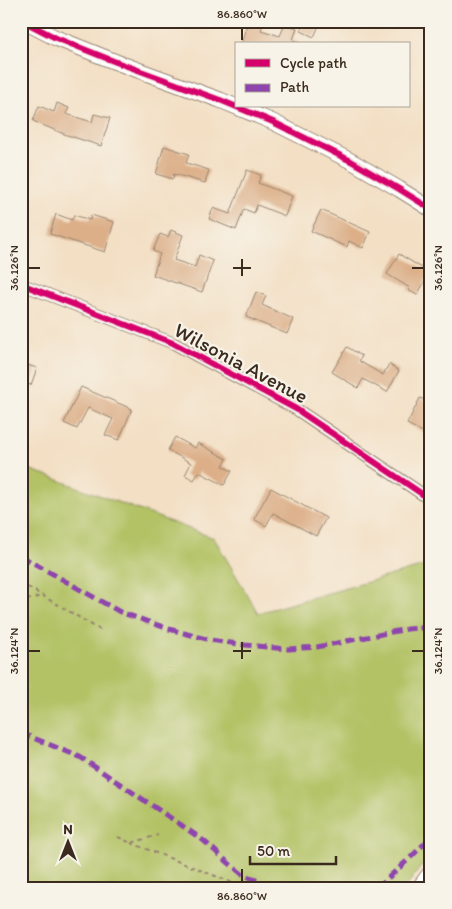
<svg xmlns="http://www.w3.org/2000/svg" width="452" height="909" font-family="Itim,sans-serif">
<style>
.green{fill:#b2c265;stroke:#767642}
.building{fill:#dcaf88}
.lines{fill:none;stroke-linecap:round;stroke-linejoin:round}
.minor-casing{stroke:#978471;stroke-width:13}
.tertiary-casing{stroke:#978471;stroke-width:17}
.path{stroke:#978471;stroke-width:2;stroke-dasharray:4 4;stroke-linecap:butt}
.minor{stroke:#fff;stroke-width:11}
.tertiary{stroke:#fff;stroke-width:15}
.quiet{stroke:#8e44ad;stroke-width:5;stroke-dasharray:10 5;stroke-linecap:butt}
.cycleway-casing{stroke:#f7f3e8;stroke-width:9}
.cycleway{stroke:#d6006c;stroke-width:6}
.ticks{fill:none;stroke:#3b2a1e;stroke-width:2}
.labels{text-anchor:middle;stroke-width:4.5;stroke-linejoin:round;paint-order:stroke}
.street-label{font-size:21px;fill:#3b2a1e;stroke:#f7f3e8}
.neatline{fill:none;stroke:#3b2a1e;stroke-width:2}
.ticks-label{font-size:12px;text-anchor:middle;fill:#3b2a1e}
</style>
<rect width="100%" height="100%" fill="#f7f3e8"/>
<filter id="ink" filterUnits="userSpaceOnUse"><feTurbulence type="fractalNoise" baseFrequency=".02" numOctaves="2"/><feDisplacementMap in="SourceGraphic" scale="10" xChannelSelector="R" yChannelSelector="G"/><feConvolveMatrix kernelMatrix="1 2 1 2 8 2 1 2 1" color-interpolation-filters="sRGB"/></filter>
<filter id="wash" filterUnits="userSpaceOnUse"><feTurbulence type="fractalNoise" baseFrequency=".0096" numOctaves="4" result="noise"/><feDisplacementMap in="SourceGraphic" scale="20" xChannelSelector="R" yChannelSelector="G"/><feGaussianBlur stdDeviation="1.12" result="paint"/><feColorMatrix in="noise" values="0 0 0 0 0 0 0 0 0 0 0 0 0 0 0 0 0 1.4 0 .05"/><feComposite in="paint" operator="in"/></filter>
<g filter="url(#wash)">
<rect width="100%" height="100%" fill="#f3dfc4"/>
<polygon class="green" points="21,466 214,538 258,613 424,566 431,566 431,853 405,888 65,888 21,881"/>
<g id="blocks">
<g class="building">
<polygon points="248,21 264,21 261,30 280,36 285,24 297,28 293,40 299,42 298,44 241,44"/>
<polygon points="305,21 315,21 320,23 314,37 301,31"/>
<polygon points="57,103 69,108 66,114 92,122 94,114 110,118 101,146 64,134 33,121 39,106 54,112"/>
<polygon points="164,146 189,154 186,163 209,170 205,183 174,174 173,179 156,174"/>
<polygon points="247,170 261,175 258,183 292,196 285,216 257,205 254,213 244,209 236,230 209,219 213,208 230,214"/>
<polygon points="321,210 370,232 363,248 349,241 347,247 311,231"/>
<polygon points="56,214 72,220 74,215 90,220 91,215 114,222 105,252 50,234"/>
<polygon points="171,230 183,235 174,260 195,267 199,255 213,261 202,292 153,275 160,254 153,251 160,234 168,237"/>
<polygon points="399,254 430,273 417,295 408,290 410,288 387,274"/>
<polygon points="256,292 266,296 262,305 293,319 287,334 246,317"/>
<polygon points="347,347 362,356 359,361 383,375 389,364 399,371 387,392 363,379 358,388 332,372"/>
<polygon points="21,363 37,368 31,385 21,382"/>
<polygon points="81,387 132,409 119,440 105,435 113,419 88,408 77,429 64,423"/>
<polygon points="420,398 431,403 431,436 407,424"/>
<polygon points="175,437 195,448 198,443 227,459 223,466 232,471 224,485 199,472 194,480 185,475 191,463 168,450"/>
<polygon points="271,488 326,518 316,536 273,513 266,526 254,519"/>
</g>
</g>
</g>
<g filter="url(#ink)">
<use href="#blocks" fill-opacity="0" stroke="#978471" stroke-width="1"/>
<g class="lines">
<g class="minor-casing">
<polyline id="minor" points="21,284 173,343 296,409 431,500"/>
</g>
<g class="tertiary-casing">
<g id="tertiary">
<polyline points="23,21 56,38 116,62 220,100 273,122 351,161 399,189 431,209"/>
<polyline points="419,888 431,872"/>
</g>
</g>
<g class="path">
<polyline points="21,583 102,631"/>
<polyline points="27,600 41,596"/>
<polyline points="118,837 131,843 158,835"/>
<polyline points="131,843 241,886"/>
</g>
<use href="#minor" class="minor"/>
<use href="#tertiary" class="tertiary"/>
<g class="quiet">
<polyline points="21,556 120,612 169,629 210,640 245,645 288,649 317,647 407,629 431,627"/>
<polyline points="21,733 80,757 184,827 204,841 231,865 242,874 275,888"/>
<polyline points="377,888 410,858 431,837"/>
</g>
<g class="cycleway-casing">
<g id="cycleway">
<polyline points="23,21 56,38 116,62 220,100 273,122 351,161 399,189 431,209"/>
<polyline points="21,284 173,343 296,409 431,500"/>
</g>
</g>
<use href="#cycleway" class="cycleway"/>
</g>
</g>
<path class="ticks" d="M242,28V40M242,259V276M28,268H40M233,268H251M412,268H424M242,642V659M28,651H40M233,651H251M412,651H424M242,869V882"/>
<g class="labels">
<g class="street-label">
<text transform="translate(241 363) rotate(28)" y="7">Wilsonia Avenue</text>
</g>
</g>
<rect width="452" height="909" fill="none" stroke="#f7f3e8" stroke-width="55"/>
<rect x="235" y="42" width="175" height="65" fill="#f7f3e8" stroke="#aca397"/>
<rect x="245" y="59" width="25" height="8" fill="#d6006c" stroke="#aca397"/>
<text x="280" y="68" font-size="15" fill="#3b2a1e">Cycle path</text>
<rect x="245" y="84" width="25" height="8" fill="#8e44ad" stroke="#aca397"/>
<text x="280" y="92" font-size="15" fill="#3b2a1e">Path</text>
<g transform="translate(68 842)" stroke="#f7f3e8" stroke-width="4" paint-order="stroke">
<path d="M0-4L9 19L0 12L-9 19Z" fill="#3b2a1e"/>
<text y="-8" font-size="14" font-weight="bold" text-anchor="middle" fill="#3b2a1e">N</text>
</g>
<path d="M250 856v8h86v-8" fill="none" stroke="#3b2a1e" stroke-width="2.5"/>
<text x="257" y="856" font-size="15" fill="#3b2a1e" stroke="#f7f3e8" stroke-width="4" paint-order="stroke">50 m</text>
<rect x="28" y="28" width="396" height="854" class="neatline"/>
<g class="ticks-label">
<text x="242" y="18">86.860°W</text>
<text transform="translate(14 268) rotate(-90)" y="4">36.126°N</text>
<text transform="translate(438 268) rotate(-90)" y="4">36.126°N</text>
<text transform="translate(14 651) rotate(-90)" y="4">36.124°N</text>
<text transform="translate(438 651) rotate(-90)" y="4">36.124°N</text>
<text x="242" y="900">86.860°W</text>
</g>
</svg>
